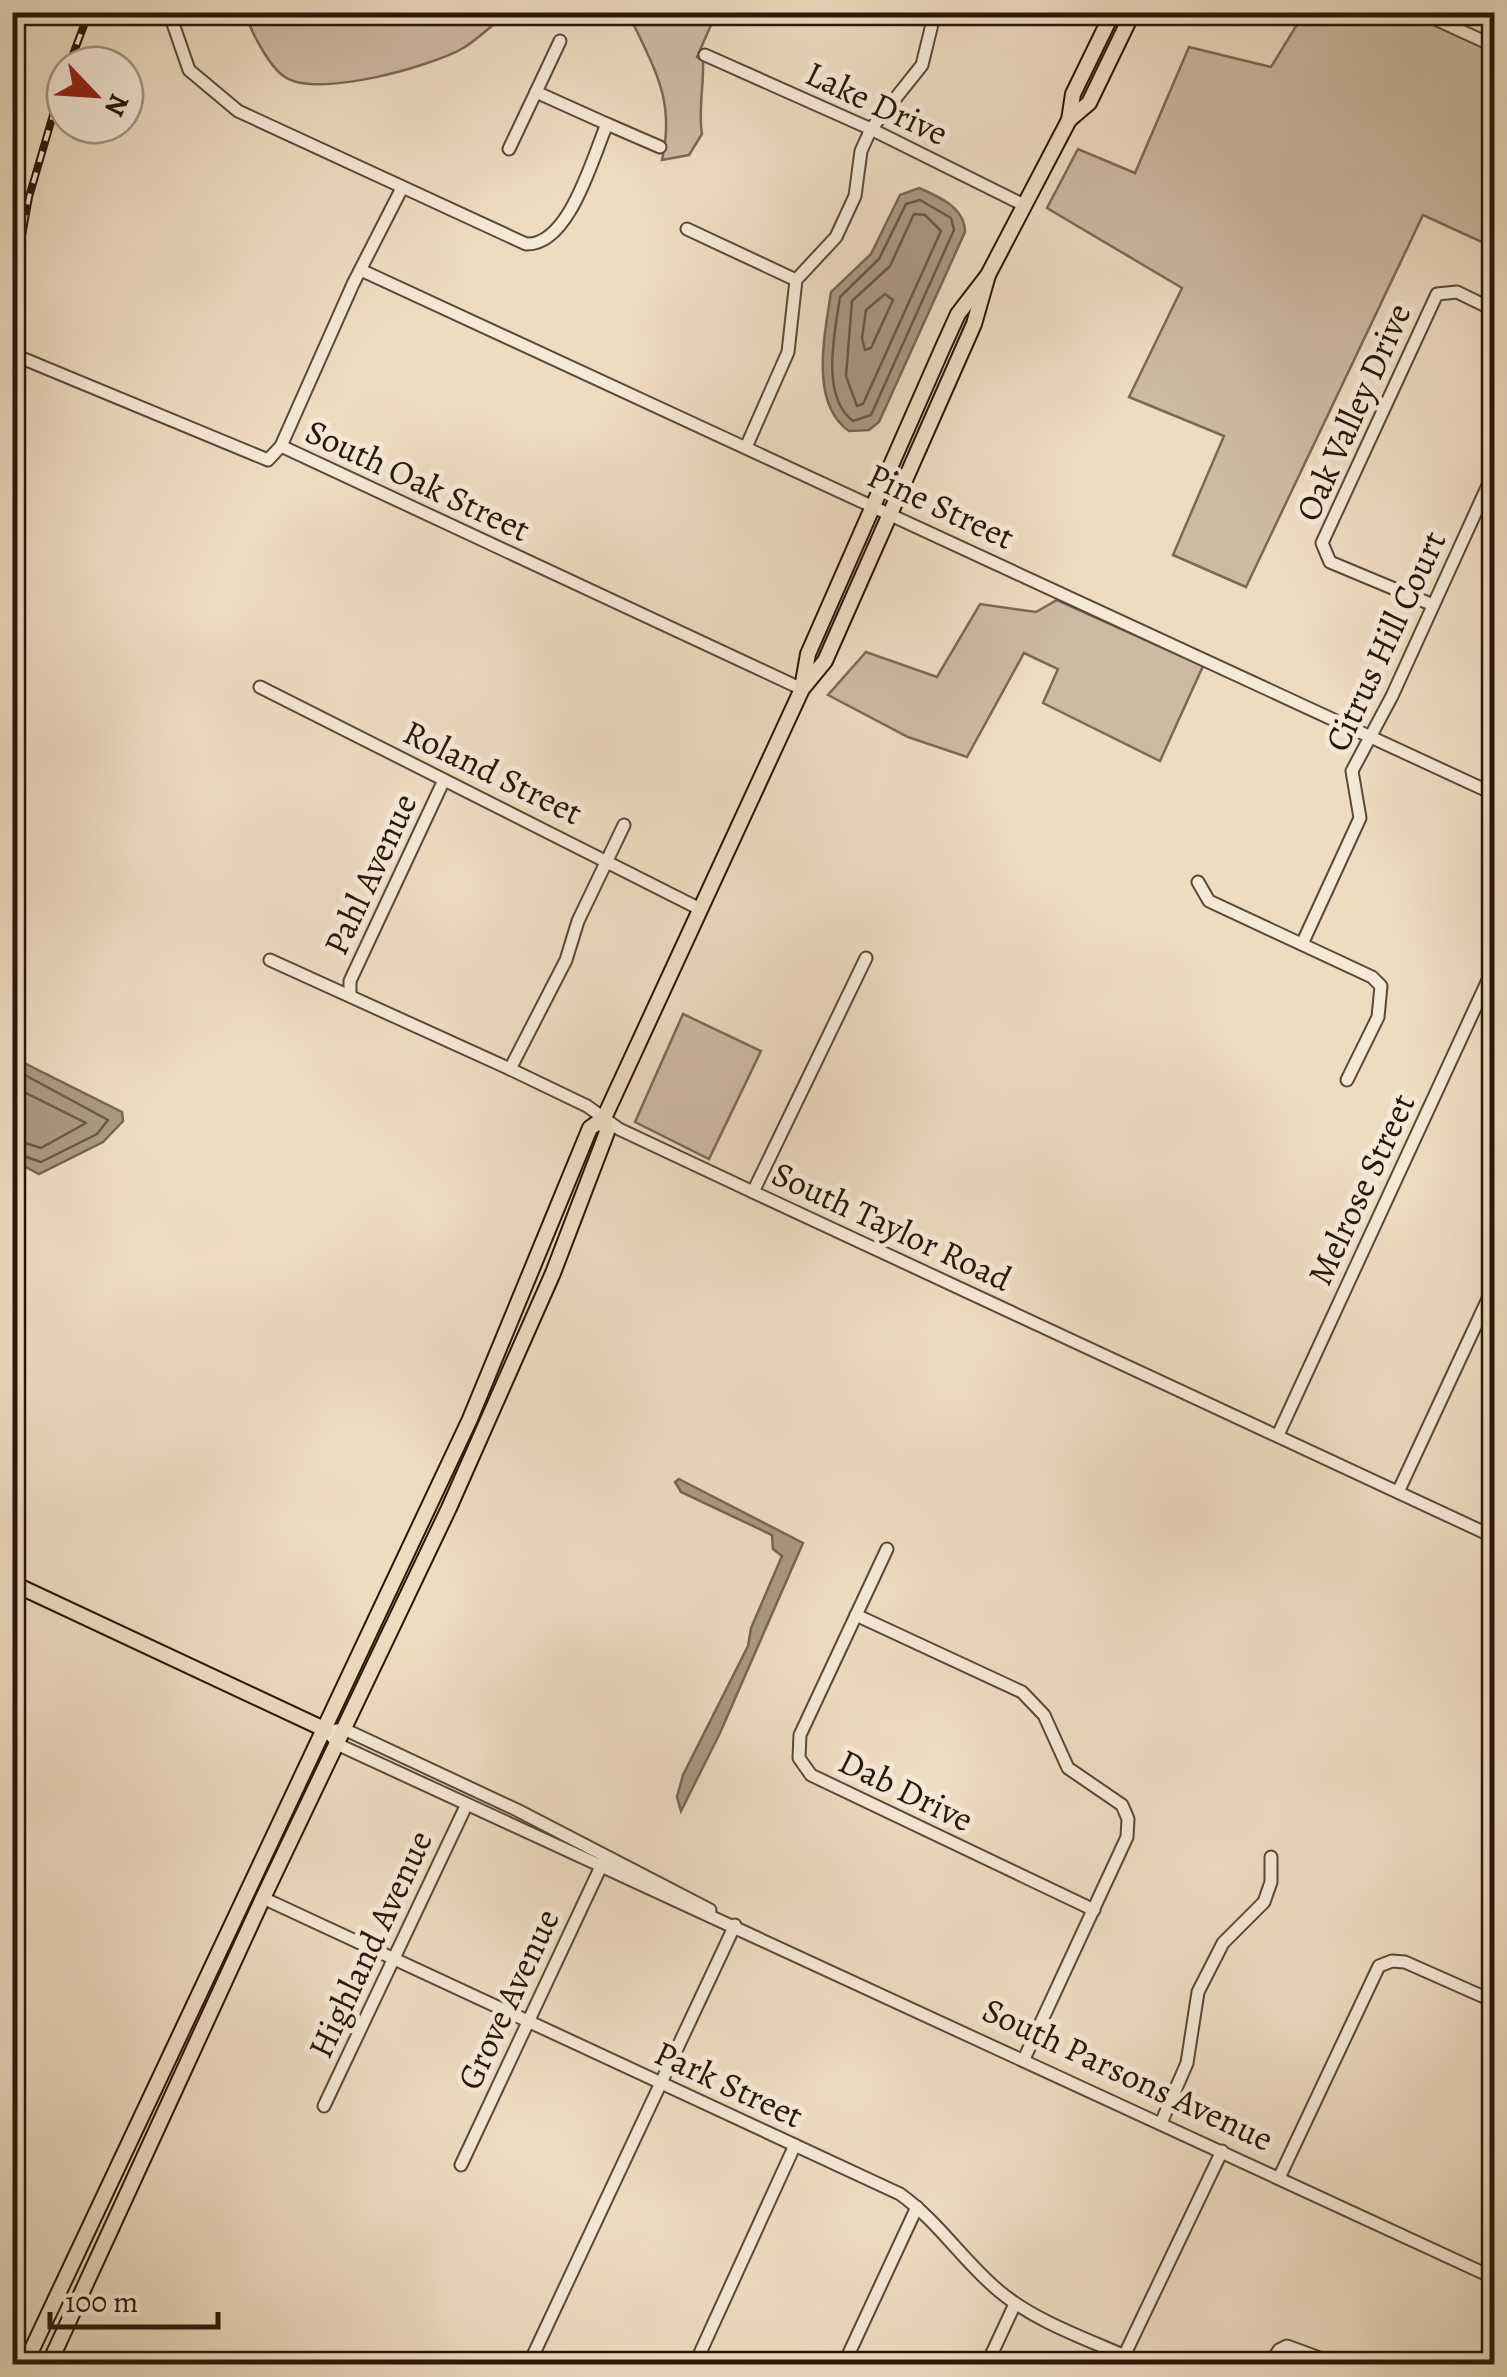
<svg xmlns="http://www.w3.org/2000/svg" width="1507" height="2377" font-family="Alegreya,serif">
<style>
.green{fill:#cdbaa2;stroke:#7c6856;stroke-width:2.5}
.water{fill:#ab9982;stroke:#776552;stroke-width:2.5}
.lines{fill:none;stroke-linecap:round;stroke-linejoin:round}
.shore{stroke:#6a5846;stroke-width:2.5}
.minor-casing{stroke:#5b4837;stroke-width:15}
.major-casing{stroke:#2a1609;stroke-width:18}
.minor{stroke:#f4e8d7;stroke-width:11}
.major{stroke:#eedcc1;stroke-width:14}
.rail-casing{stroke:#2a1609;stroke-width:8}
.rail{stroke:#f4e8d7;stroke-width:4;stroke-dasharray:11;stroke-linecap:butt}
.labels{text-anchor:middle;stroke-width:10;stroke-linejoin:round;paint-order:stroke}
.street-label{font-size:35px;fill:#2a1609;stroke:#f4e8d7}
</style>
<rect width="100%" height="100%" fill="#eedcc1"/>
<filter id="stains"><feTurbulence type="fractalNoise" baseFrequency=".002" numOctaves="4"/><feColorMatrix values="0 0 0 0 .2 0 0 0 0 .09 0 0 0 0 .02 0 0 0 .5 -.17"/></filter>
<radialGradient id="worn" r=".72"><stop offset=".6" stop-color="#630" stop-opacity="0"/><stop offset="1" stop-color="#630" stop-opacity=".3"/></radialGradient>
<g class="green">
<polygon points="1406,12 1494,52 1494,218 1484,243 1423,215 1246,587 1173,555 1224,436 1129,397 1182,288 1047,208 1078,149 1135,173 1189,47 1271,67 1304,13"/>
<path d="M245,13V12L507,13C494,24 480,37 465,47C434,66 316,99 285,77C269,67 251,31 245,13Z"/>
<path d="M623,13H700L711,25L697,57L703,61C704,86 698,110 702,134L689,155L662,160C675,102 656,72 632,21Z"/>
<polygon points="1057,600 1203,666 1160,761 1043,703 1058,669 1024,653 967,757 908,737 828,695 866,652 937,677 980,604 1036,612"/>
<polygon points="683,1014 761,1051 709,1159 635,1122"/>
</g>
<g class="water">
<path d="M919,188C940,197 965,208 965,232L879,422L869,430L849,431C809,403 825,334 831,292L871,254L900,195Z"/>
<polygon points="13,1063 24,1063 122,1112 123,1121 103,1142 39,1174 13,1160"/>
<polygon points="679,1479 803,1543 720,1733 681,1811 677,1797 683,1775 748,1646 751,1628 782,1556 773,1549 772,1535 681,1492 675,1482"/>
</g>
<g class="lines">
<g class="shore">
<path d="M920,200L951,218L954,230L871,415L853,421C820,396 835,332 840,297L879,259L906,204Z"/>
<polygon points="914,214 925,215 941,231 863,404 857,406 846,376 852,301 890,266"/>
<polygon points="885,294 893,300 871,348 865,350 862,338 866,310"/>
<polyline points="12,1073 23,1074 108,1120 97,1134 41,1162 12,1152"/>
<polyline points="12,1086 86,1123 41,1148 12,1139"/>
</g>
<g class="minor-casing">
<g id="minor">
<path d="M169,12L189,70L238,111L526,244C569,246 592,159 607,124L536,92L509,149"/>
<polyline points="1420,12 1494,46"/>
<polyline points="705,55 871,129 1024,205"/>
<polyline points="536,92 560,41"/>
<polyline points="607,124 660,147"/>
<polyline points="687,229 796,280"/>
<polyline points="363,271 1494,794"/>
<polyline points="12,354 268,460 281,446 353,284 402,188"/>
<polyline points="747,445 788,352 796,280 836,237 855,196 861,151 871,129 922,65 935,12"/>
<polyline points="281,446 802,689"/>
<polyline points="1433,605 1330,562 1322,543 1437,294 1457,292 1494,310"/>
<polyline points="260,687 700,909"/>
<polyline points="1198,882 1209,901 1372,977 1381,986 1378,1017 1347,1080"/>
<polyline points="1302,944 1360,818 1352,771 1392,696 1494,472"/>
<polyline points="270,960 510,1069 587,1106 619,1129 753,1192 1494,1537"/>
<polyline points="350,992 350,981 444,780"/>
<polyline points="510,1069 566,960 578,921 624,825"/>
<polyline points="753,1192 866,958"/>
<polyline points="1278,1435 1494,967"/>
<polyline points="1398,1492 1494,1286"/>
<polyline points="887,1549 800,1735 799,1758 811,1775 1094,1910"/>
<polyline points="856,1615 1022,1692 1044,1715 1068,1768 1122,1805 1128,1819 1127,1837 1024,2059"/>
<polyline points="326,1730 339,1745 1494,2278"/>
<polyline points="336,1730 346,1730 517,1810 710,1910"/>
<path d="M263,1898L900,2194C939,2222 963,2261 999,2291C1038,2324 1096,2342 1143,2364"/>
<polyline points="324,2106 466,1806"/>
<polyline points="1161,2123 1187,2063 1198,1992 1223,1943 1264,1902 1271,1882 1271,1857"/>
<polyline points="461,2165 604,1860"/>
<polyline points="1279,2178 1379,1966 1392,1961 1405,1962 1493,2001"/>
<polyline points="1124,2356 1222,2151"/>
<polyline points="529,2364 735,1925"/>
<polyline points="695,2364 795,2145"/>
<polyline points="844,2364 917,2207"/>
<polyline points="987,2364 1015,2304"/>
<polyline points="1270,2364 1279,2350 1287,2346 1336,2364"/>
</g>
</g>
<g class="major-casing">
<g id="major">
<polyline points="1069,120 1089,103 1133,12"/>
<polyline points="802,688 808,654 943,347 958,314 988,275 1069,120 1073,94 1113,12"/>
<polyline points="12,1583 326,1730"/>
<polyline points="25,2364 470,1419 590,1128 604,1118 802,689 825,661 974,324 988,275"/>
<polyline points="49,2364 263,1898 449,1508 553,1273 607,1132 604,1118"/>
</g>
</g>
<use href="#minor" class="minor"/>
<use href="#major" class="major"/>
<g class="rail-casing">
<g id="rail">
<polyline points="69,65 89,12"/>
<polyline points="12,291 29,197 65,74"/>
</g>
</g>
<use href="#rail" class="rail"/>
</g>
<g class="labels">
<g class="street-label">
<text transform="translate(877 103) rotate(25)" y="12">Lake Drive</text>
<text transform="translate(1353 412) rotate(-66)" y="12">Oak Valley Drive</text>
<text transform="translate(418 480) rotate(25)" y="12">South Oak Street</text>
<text transform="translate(941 506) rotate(25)" y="12">Pine Street</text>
<text transform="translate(1385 641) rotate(-65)" y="12">Citrus Hill Court</text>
<text transform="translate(493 772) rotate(26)" y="12">Roland Street</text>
<text transform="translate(370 874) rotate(-65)" y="12">Pahl Avenue</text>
<text transform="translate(1361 1189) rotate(-65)" y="12">Melrose Street</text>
<text transform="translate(892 1226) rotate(25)" y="12">South Taylor Road</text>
<text transform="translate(906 1790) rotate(26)" y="12">Dab Drive</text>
<text transform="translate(370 1944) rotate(-65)" y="12">Highland Avenue</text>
<text transform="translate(508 1999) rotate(-65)" y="12">Grove Avenue</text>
<text transform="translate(1128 2074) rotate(25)" y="12">South Parsons Avenue</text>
<text transform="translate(729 2084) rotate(25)" y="12">Park Street</text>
</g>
</g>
<rect width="1507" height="2377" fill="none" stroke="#eedcc1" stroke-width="50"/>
<rect x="15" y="15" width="1477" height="2347" fill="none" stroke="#2a1609" stroke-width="5"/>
<rect x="25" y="25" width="1457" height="2327" fill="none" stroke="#2a1609" stroke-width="2.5"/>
<g transform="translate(95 95) rotate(115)"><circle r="48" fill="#f4e8d7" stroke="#a39485" stroke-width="2.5"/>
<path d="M0-8L18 38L0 25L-18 38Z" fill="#8f2418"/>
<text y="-15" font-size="28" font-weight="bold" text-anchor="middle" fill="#2a1609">N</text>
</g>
<path d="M50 2312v15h168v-15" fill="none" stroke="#2a1609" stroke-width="5"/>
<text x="65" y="2312" font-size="30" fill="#2a1609" stroke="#f4e8d7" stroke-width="8" paint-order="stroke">100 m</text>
<rect width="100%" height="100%" filter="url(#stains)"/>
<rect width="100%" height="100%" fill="url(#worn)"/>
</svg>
